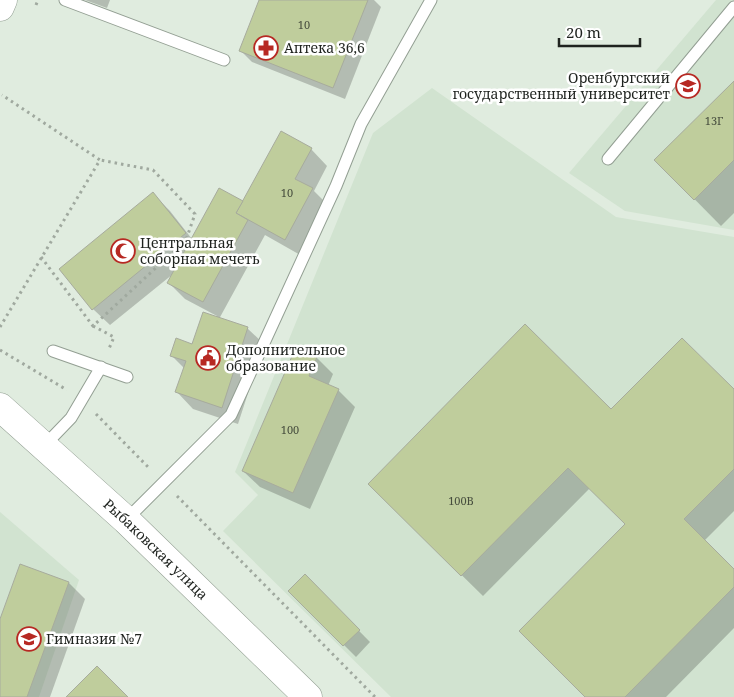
<svg xmlns="http://www.w3.org/2000/svg" width="734" height="697" font-family="'Noto Serif',serif">
<style>
.built{fill:#d1e3d0}
.shadow{fill:#0003}
.building{fill:#bfcd9c;stroke:#a7ab9d}
.lines{fill:none;stroke-linecap:round;stroke-linejoin:round}
.service-casing{stroke:#939f93;stroke-width:13}
.secondary-casing{stroke:#939f93;stroke-width:29}
.primary-casing{stroke:#939f93;stroke-width:29}
.path{stroke:#a0a99f;stroke-width:3;stroke-dasharray:2.5 4;stroke-linecap:butt}
.service{stroke:#fff;stroke-width:11}
.secondary{stroke:#fff;stroke-width:28}
.primary{stroke:#fff;stroke-width:28}
.labels{text-anchor:middle;stroke-width:5;stroke-linejoin:round;paint-order:stroke}
.number-label{font-size:11px;fill:#474e3e}
.poi-label{font-size:14px;fill:#1f231f;stroke:#fff;text-anchor:start}
.street-label{font-size:14px;fill:#1f231f;stroke:#fff}
</style>
<rect width="100%" height="100%" fill="#e0ecdf"/>
<g class="built">
<polygon points="716,0 734,0 734,230 625,211 569,173"/>
<polygon points="432,88 616,217 734,237 734,697 391,697 223,531 258,495 235,472 373,133"/>
<polygon points="0,512 79,580 39,697 0,697"/>
</g>
<g class="shadow">
<polygon points="85,0 110,0 107,8"/>
<polygon points="261,0 374,0 381,7 345,99 252,62 240,50"/>
<polygon points="734,83 734,213 721,226 656,160"/>
<polygon points="311,149 327,166 314,191 329,206 302,256 265,235 219,319 247,328 264,344 238,424 193,409 177,392 184,368 171,355 193,345 217,316 185,299 168,282 173,274 110,325 93,309 153,194 170,211 192,239 243,203"/>
<polygon points="317,358 333,374 328,386 338,390 355,407 310,509 260,487 243,471"/>
<polygon points="734,390 734,511 704,541 734,570 734,628 666,697 587,697 627,524 590,488 483,596 369,484 611,411"/>
<polygon points="21,565 69,583 85,599 50,697 0,697 0,622"/>
<polygon points="305,576 370,642 356,657 290,591"/>
</g>
<g class="building">
<polygon points="259,0 368,0 333,88 239,51"/>
<polygon points="734,81 734,160 694,200 654,160"/>
<polygon points="281,131 312,148 295,179 313,188 285,240 236,213"/>
<polygon points="219,188 243,201 236,213 248,220 203,302 167,283"/>
<polygon points="153,192 186,233 92,310 59,269"/>
<polygon points="203,312 248,327 222,408 175,392 186,361 170,356 176,338 192,344"/>
<polygon points="525,324 611,409 682,338 734,389 734,469 684,519 734,569 734,587 625,697 585,697 519,631 625,524 568,468 461,576 368,484"/>
<polygon points="296,347 317,357 309,376 339,389 293,493 242,471"/>
<polygon points="20,564 69,582 27,697 0,697 0,619"/>
<polygon points="305,574 360,630 343,646 288,591"/>
<polygon points="97,666 128,697 66,697"/>
</g>
<g class="lines">
<g class="service-casing">
<g id="service">
<polyline points="65,0 224,60"/>
<polyline points="608,159 734,7"/>
<polyline points="53,351 127,377"/>
<polyline points="44,446 71,418 101,367"/>
<polyline points="126,520 231,415 336,186 361,124 431,0"/>
</g>
</g>
<g class="secondary-casing">
<g id="secondary">
<path id="s1" d="M0,407L126,520L308,697"/>
</g>
</g>
<g class="primary-casing">
<polyline id="primary" points="0,7 3,0"/>
</g>
<g class="path">
<polyline points="36,5 38,0"/>
<polyline points="41,257 93,326 186,240 195,214 153,170 100,160"/>
<polyline points="93,326 114,337 108,351"/>
<polyline points="0,327 100,160 2,95"/>
<polyline points="0,350 67,390"/>
<polyline points="96,414 150,469"/>
<polyline points="177,496 375,697"/>
</g>
<use href="#service" class="service"/>
<use href="#secondary" class="secondary"/>
<use href="#primary" class="primary"/>
</g>
<defs>
<g id="pharmacy-ring" transform="scale(1.25)"><circle r="9.5" fill="#fff" stroke="#b72923" stroke-width="1.5"/><path d="M-2-6h4v4h4v4h-4v4h-4v-4h-4v-4h4Z" fill="#b72923"/></g>
<g id="university-ring" transform="scale(1.25)"><circle r="9.5" fill="#fff" stroke="#b72923" stroke-width="1.5"/><path d="M0-5L7-2L0 1L-7-2ZM-4 1L0 2.5L4 1V4Q0 6-4 4Z" fill="#b72923"/></g>
<g id="mosque-ring" transform="scale(1.25)"><circle r="9.5" fill="#fff" stroke="#b72923" stroke-width="1.5"/><path d="M3.5-4.9A6 6 0 1 0 3.5 4.9A5 5 0 1 1 3.5-4.9Z" fill="#b72923"/></g>
<g id="civic-ring" transform="scale(1.25)"><circle r="9.5" fill="#fff" stroke="#b72923" stroke-width="1.5"/><path d="M-.6-6.5H3V-4.5H.6V-3L4-1V1h2V6H-6V1h2V-1L-.6-3ZM-1.2 2.5V6h2.4V2.5Z" fill="#b72923"/></g>
<g id="school-ring" transform="scale(1.25)"><circle r="9.5" fill="#fff" stroke="#b72923" stroke-width="1.5"/><path d="M0-5L7-2L0 1L-7-2ZM-4 1L0 2.5L4 1V4Q0 6-4 4Z" fill="#b72923"/></g>
</defs>
<g fill-rule="evenodd">
<use href="#pharmacy-ring" x="266" y="48"/>
<use href="#university-ring" x="688" y="86"/>
<use href="#mosque-ring" x="123" y="251"/>
<use href="#civic-ring" x="208" y="358"/>
<use href="#school-ring" x="29" y="639"/>
</g>
<g class="labels">
<g class="number-label">
<text x="304" y="29">10</text>
<text x="714" y="125">13Г</text>
<text x="287" y="197">10</text>
<text x="290" y="434">100</text>
<text x="461" y="505">100В</text>
</g>
<g class="poi-label">
<text x="284" y="53">Аптека 36,6</text>
<text x="670" y="83" text-anchor="end">Оренбургский<tspan x="670" dy="16">государственный университет</tspan></text>
<text x="140" y="248">Центральная<tspan x="140" dy="16">соборная мечеть</tspan></text>
<text x="226" y="355">Дополнительное<tspan x="226" dy="16">образование</tspan></text>
<text x="46" y="644">Гимназия №7</text>
</g>
<g class="street-label">
<text dy="5" stroke="none"><textPath href="#s1" startOffset="211">Рыбаковская улица</textPath></text>
</g>
</g>
<path d="M559 38v8h81v-8" fill="none" stroke="#1f231f" stroke-width="2.5"/>
<text x="566" y="38" font-size="15" fill="#1f231f" stroke="#ffffff" stroke-width="4" paint-order="stroke">20 m</text>
</svg>
